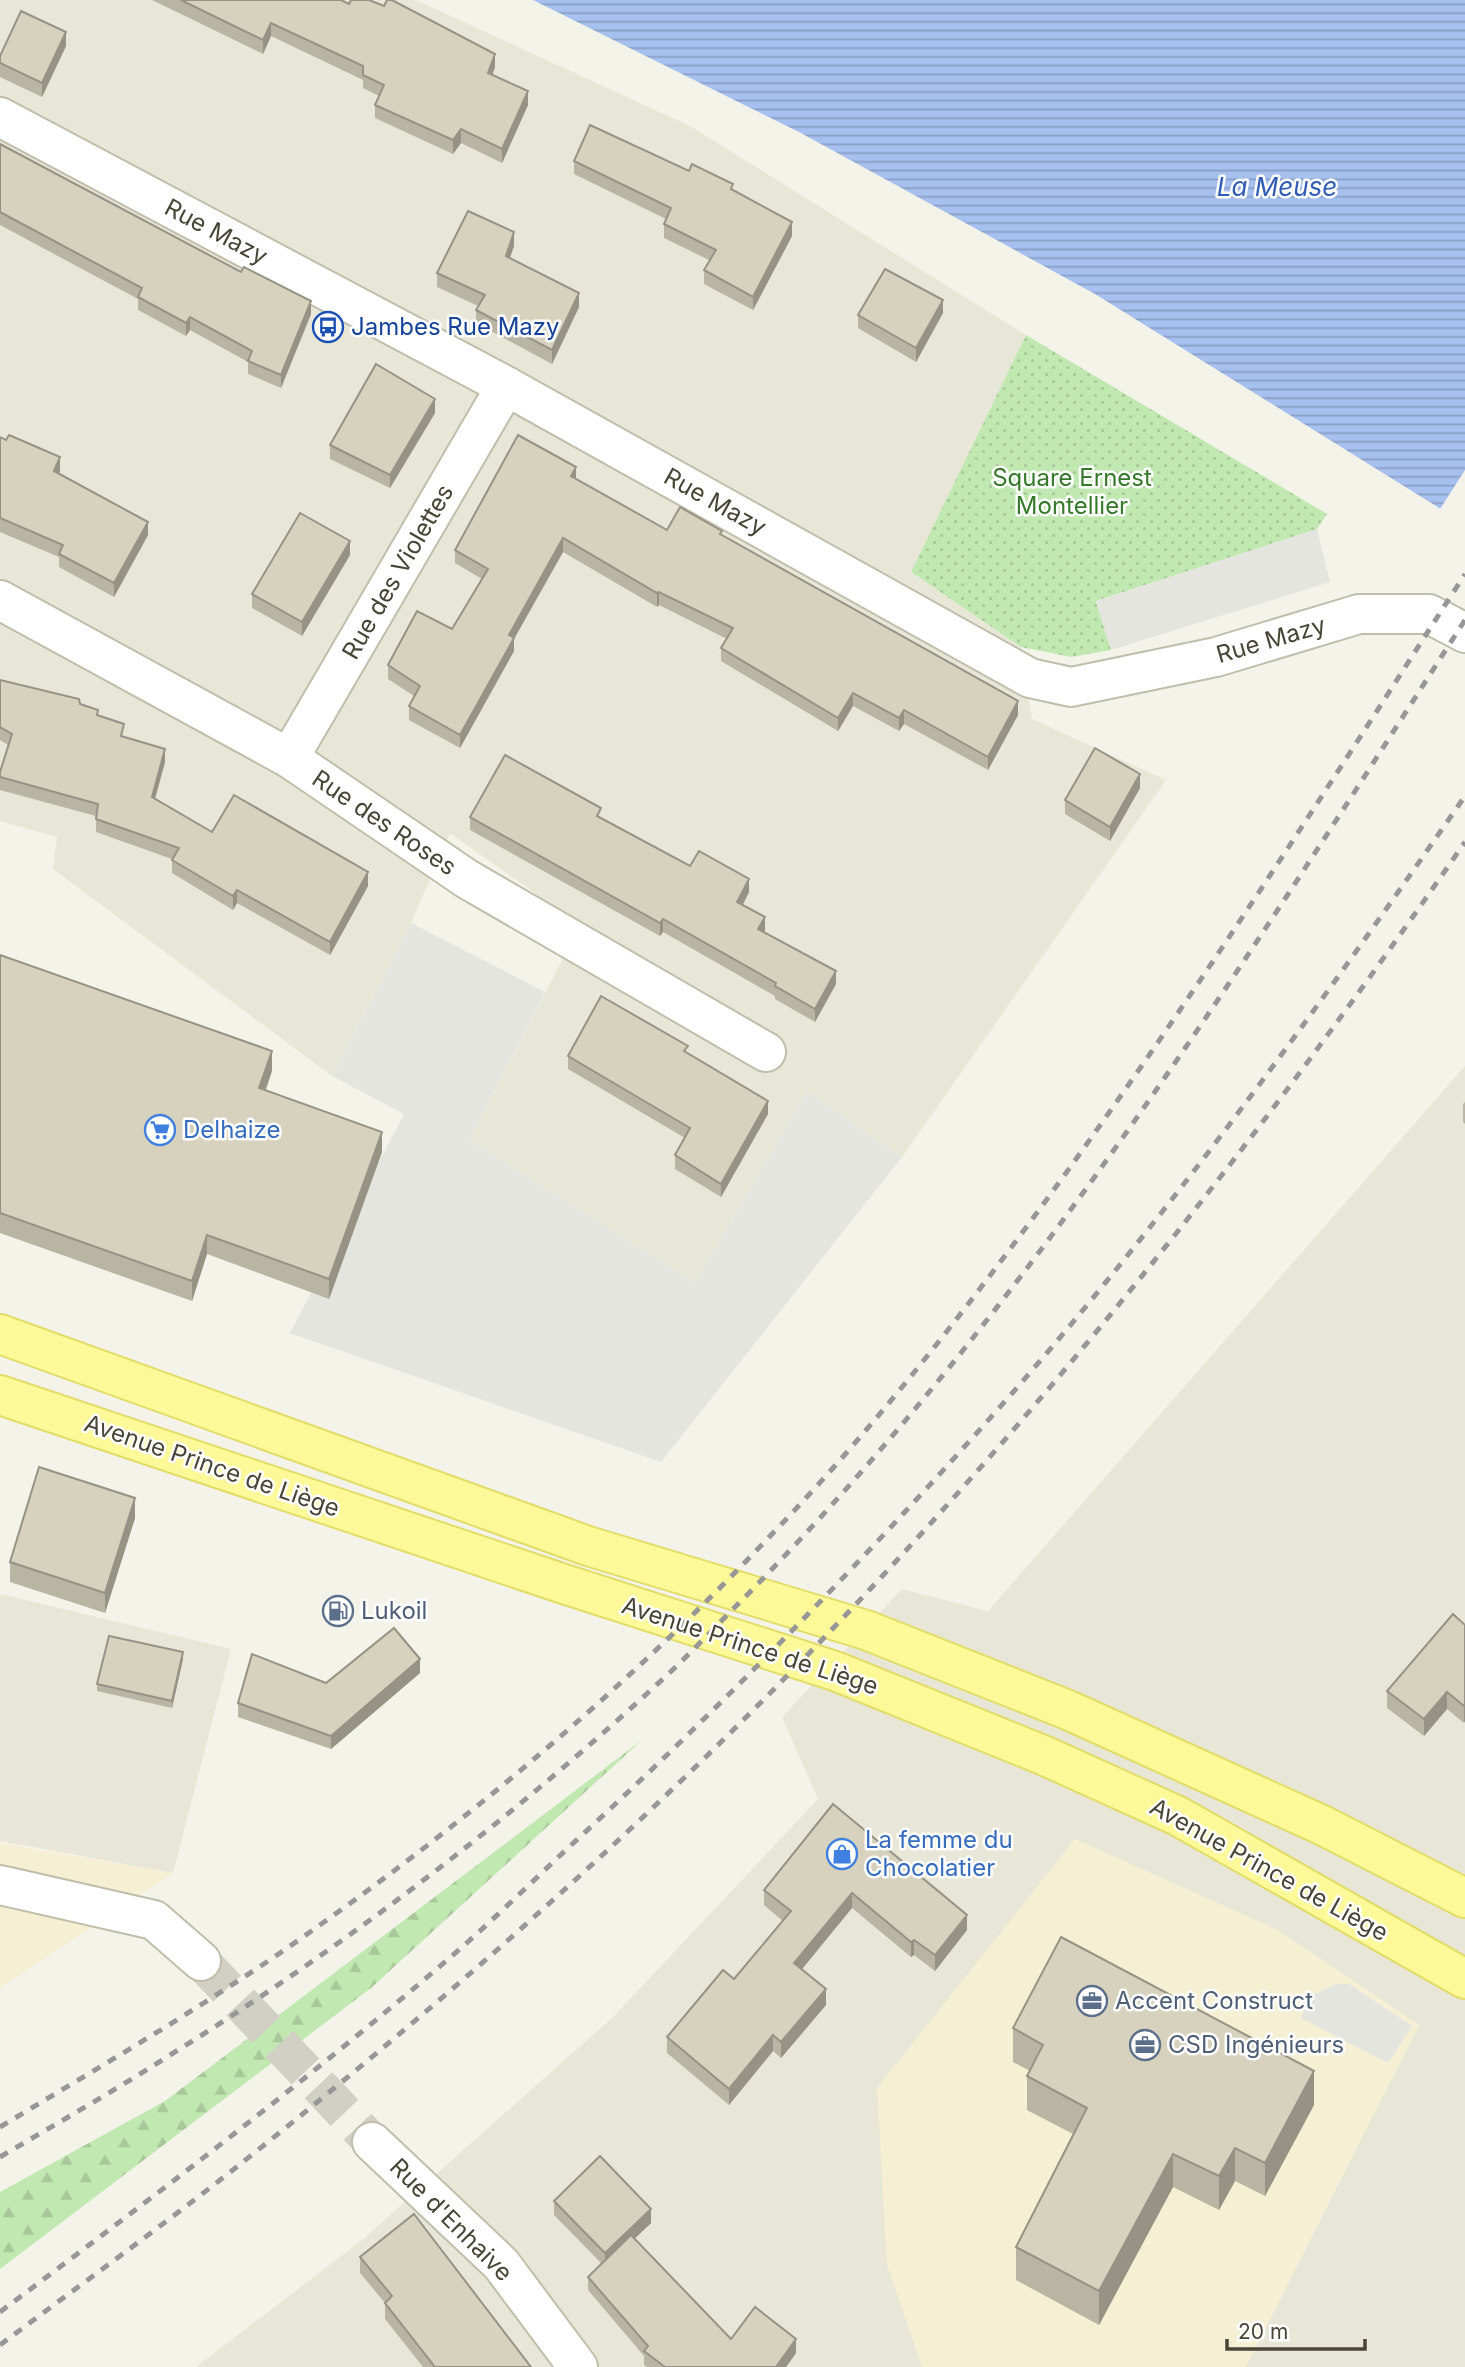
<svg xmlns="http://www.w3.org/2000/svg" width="1465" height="2367" font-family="Inter,sans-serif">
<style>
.residential{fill:#e8e7d7}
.commercial{fill:#f5f0d4}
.forest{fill:url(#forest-firs)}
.park{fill:url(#park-dots)}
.parking{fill:#e5e5e0}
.water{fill:url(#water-rules)}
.pier{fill:#f4f3e9}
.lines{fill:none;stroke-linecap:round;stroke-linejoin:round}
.minor-tunnel{stroke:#d2d0c5;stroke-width:38;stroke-dasharray:38 19;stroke-linecap:butt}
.minor-casing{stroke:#c0beab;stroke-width:42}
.major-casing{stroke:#e2dc68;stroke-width:42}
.minor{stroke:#fff;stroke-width:38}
.major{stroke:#fdf999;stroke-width:38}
.rail{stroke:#979797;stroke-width:5;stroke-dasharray:9 9;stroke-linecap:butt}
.wall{fill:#b8b5a3}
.shaded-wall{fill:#969385}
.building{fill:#d6d2be;stroke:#969385;stroke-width:2}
.labels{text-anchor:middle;stroke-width:5;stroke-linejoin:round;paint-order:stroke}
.street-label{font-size:24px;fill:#484537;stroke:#fff}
.transit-label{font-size:24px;fill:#164399;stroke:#fff;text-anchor:start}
.park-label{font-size:24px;fill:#35792b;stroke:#fff}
.shop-label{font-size:24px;fill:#366cbe;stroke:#fff;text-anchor:start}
.service-label{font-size:24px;fill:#4e5e75;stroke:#fff;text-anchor:start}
.water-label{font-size:26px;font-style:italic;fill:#315cb3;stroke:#fff}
</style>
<defs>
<pattern id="forest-firs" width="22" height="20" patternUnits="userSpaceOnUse" patternTransform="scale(1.75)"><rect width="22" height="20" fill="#c2e8b2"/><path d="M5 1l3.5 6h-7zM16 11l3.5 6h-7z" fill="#a8c89a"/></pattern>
<pattern id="park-dots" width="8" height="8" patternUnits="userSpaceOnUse" patternTransform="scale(1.75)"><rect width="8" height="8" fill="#c2e8b2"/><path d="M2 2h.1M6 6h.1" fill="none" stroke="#a8c89a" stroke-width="1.8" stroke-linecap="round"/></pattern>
<pattern id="water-rules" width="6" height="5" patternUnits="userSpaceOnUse" patternTransform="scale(1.75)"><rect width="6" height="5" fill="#a6c0f0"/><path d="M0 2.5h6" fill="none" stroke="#899ec3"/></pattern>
</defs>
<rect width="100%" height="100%" fill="#f4f3e9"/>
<g class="residential">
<polygon points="0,0 416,0 690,126 1026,335 911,572 1021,647 1032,719 1166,780 902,1157 807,1091 695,1283 470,1140 580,925 450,833 411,923 332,1076 53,869 57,837 0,821"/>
<polygon points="1465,1066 1465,2367 196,2367 362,2240 612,2018 818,1799 782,1717 902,1589 988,1611"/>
<polygon points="0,1594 231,1649 173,1873 0,1841"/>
</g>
<g class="commercial">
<polygon points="1075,1839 1278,1930 1419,2025 1246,2367 922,2367 887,2265 877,2088"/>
<polygon points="0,1843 173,1873 0,1988"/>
</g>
<polygon class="forest" points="642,1740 371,1988 0,2269 0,2192 165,2101"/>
<polygon class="park" points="1026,335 1327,514 1317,529 1096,601 1111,650 1071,657 1021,647 911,572"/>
<g class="parking">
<polygon points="1317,529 1330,582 1111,650 1096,601"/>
<polygon points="411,923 545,992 470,1140 695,1283 807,1091 902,1157 661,1462 290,1333 404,1114 332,1076"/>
<polygon points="1336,1984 1349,1984 1412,2026 1388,2063 1301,2018 1311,1996"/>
</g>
<polygon class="water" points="533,0 1465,0 1465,524 1095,294 799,132"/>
<polygon class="pier" points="1465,470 1465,528 1438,512"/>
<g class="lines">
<polyline class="minor-tunnel" points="201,1961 372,2142"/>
<g class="minor-casing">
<g id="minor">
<polyline points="0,117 506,386 1030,678 1071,687 1216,657 1359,614 1429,614 1465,633"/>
<polyline points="0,600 289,758 467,879 766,1052"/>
<polyline points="289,758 506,386"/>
<polyline points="0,1885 154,1920 201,1961"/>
<polyline points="372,2142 501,2264 578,2367"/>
</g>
</g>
<g class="major-casing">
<g id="major">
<polyline points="0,1334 588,1546 866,1630 1068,1710 1322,1825 1465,1898"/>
<polyline points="0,1395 564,1584 835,1671 1043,1755 1178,1816 1465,1979"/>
</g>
</g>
<use href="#minor" class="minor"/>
<use href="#major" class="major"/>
<g class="rail">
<path d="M0,2127C93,2071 187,2016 277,1955C456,1832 624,1691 773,1533C871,1431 958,1320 1042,1206C1192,1001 1328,787 1465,574"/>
<path d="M0,2157C56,2124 112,2092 167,2057C344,1947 512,1819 665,1677C691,1653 716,1626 741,1601C1028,1311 1245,962 1465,620"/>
<path d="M0,2312C156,2195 312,2077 460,1949C497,1916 533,1881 569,1847C726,1703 874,1550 1015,1390C1178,1203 1324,1000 1465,796"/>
<path d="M0,2345C76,2288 154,2232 229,2173C387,2048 541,1916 685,1777C979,1494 1234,1177 1465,842"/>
</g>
</g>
<g class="wall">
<polygon points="152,0 341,0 495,67 492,75 528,105 502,163 461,143 453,154 375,118 375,105 379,96 363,88 363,80 271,36 263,54"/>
<polygon points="66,46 42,97 0,77 0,56"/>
<polygon points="0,144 311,314 281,388 248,374 248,362 190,330 186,336 138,310 138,299 0,225"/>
<polygon points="574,161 689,171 733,190 792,236 753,310 704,284 704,270 709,260 664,238 664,224 666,219 574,174"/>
<polygon points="514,246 510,258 579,307 552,364 476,323 476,310 478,306 437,287 437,273"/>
<polygon points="943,313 916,362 858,328 858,315"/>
<polygon points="435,413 390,488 330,459 330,445"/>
<polygon points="0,437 60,471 59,473 148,535 114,597 59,567 59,557 0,532"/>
<polygon points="576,480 667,530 722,535 1018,715 988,770 904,724 899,731 853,706 838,731 721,661 721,648 727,639 659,605 657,607 563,552 514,639 514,651 460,748 409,720 409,706 414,696 388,679 388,665 452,629 482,579 455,563 455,550"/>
<polygon points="350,555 302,636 252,608 252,594"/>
<polygon points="0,680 80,704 98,716 124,737 165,762 155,798 212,832 368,886 330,955 237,903 233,910 172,873 172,859 96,832 96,816 0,790 0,772 8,745 0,740"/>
<polygon points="1140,788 1110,841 1065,814 1065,800"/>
<polygon points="470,817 601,818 690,866 749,892 743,905 765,930 764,932 836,984 815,1022 775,999 775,996 663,932 660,936 470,830"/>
<polygon points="0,955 272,1071 266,1090 382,1152 329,1299 207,1254 192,1301 0,1233"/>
<polygon points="688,1053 768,1114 721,1197 675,1169 675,1155 685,1138 568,1069 568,1056"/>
<polygon points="1465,1102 1465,1124 1463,1122 1463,1104"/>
<polygon points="135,1518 105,1613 10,1582 10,1562"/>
<polygon points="1465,1625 1464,1723 1447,1709 1424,1736 1387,1708 1387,1691"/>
<polygon points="183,1659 172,1708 97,1691 97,1684"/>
<polygon points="420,1673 331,1749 238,1717 238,1703 326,1683"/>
<polygon points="833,1804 967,1930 935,1971 914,1955 911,1957 852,1908 801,1969 826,2005 781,2058 773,2051 729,2105 667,2053 667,2037 734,1979 783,1921 764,1905 764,1890"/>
<polygon points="1013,2028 1314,2105 1265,2196 1235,2181 1219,2210 1173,2187 1099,2325 1016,2280 1016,2247 1073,2134 1027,2110 1027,2076 1030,2071 1013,2062"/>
<polygon points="554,2201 651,2223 634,2239 731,2339 796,2353 786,2367 647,2367 644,2365 644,2356 588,2290 588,2277 601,2263 554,2215"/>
<polygon points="360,2257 531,2367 423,2367 385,2319 385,2303 360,2273"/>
</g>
<g class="shaded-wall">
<polygon points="271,23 271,36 263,54 263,40"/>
<polygon points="66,32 66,46 42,97 42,83"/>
<polygon points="495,54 495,67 488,87 488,73"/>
<polygon points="528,91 528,105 502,163 502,149"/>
<polygon points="461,129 461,143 453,154 453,140"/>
<polygon points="792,222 792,236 753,310 753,297"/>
<polygon points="514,232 514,246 506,269 506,256"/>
<polygon points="579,293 579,307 552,364 552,350"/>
<polygon points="943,300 943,313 916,362 916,348"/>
<polygon points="311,301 311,314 281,388 281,375"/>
<polygon points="190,317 190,330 186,336 186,323"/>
<polygon points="435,399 435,413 390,488 390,475"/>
<polygon points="60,457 60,471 54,484 54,471"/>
<polygon points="576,467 576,480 571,476"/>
<polygon points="148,522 148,535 114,597 114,583"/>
<polygon points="563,538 563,552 514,639 514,651 460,748 460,735 509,635"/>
<polygon points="350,541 350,555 302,636 302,622"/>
<polygon points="659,592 659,605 657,607 657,593"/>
<polygon points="853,693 853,706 838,731 838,718"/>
<polygon points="1018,701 1018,715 988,770 988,757"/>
<polygon points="904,710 904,724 899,731 899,718"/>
<polygon points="165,749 165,762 152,810 152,797"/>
<polygon points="1140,774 1140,788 1110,841 1110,827"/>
<polygon points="368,872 368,886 330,955 330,942"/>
<polygon points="749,879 749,892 737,915 737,902"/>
<polygon points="237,890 237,903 233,910 233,896"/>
<polygon points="765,917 765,930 758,942 758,929"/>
<polygon points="663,919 663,932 660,936 660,923"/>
<polygon points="836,971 836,984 815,1022 815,1009"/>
<polygon points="272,1051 272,1071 259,1107 259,1088"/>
<polygon points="768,1101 768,1114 721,1197 721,1184"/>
<polygon points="382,1132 382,1152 329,1299 329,1279"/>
<polygon points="207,1235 207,1254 192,1301 192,1281"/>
<polygon points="135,1498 135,1518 105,1613 105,1593"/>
<polygon points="183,1652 183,1659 172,1708 172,1701"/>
<polygon points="420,1659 420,1673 331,1749 331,1736"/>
<polygon points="1447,1692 1447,1709 1424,1736 1424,1719"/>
<polygon points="1465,1704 1465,1721 1464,1723 1464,1706"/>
<polygon points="852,1893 852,1908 794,1979 794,1963"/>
<polygon points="967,1915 967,1930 935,1971 935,1955"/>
<polygon points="914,1940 914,1955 911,1957 911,1942"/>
<polygon points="826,1989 826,2005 781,2058 781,2042"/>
<polygon points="773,2035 773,2051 729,2105 729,2089"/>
<polygon points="1314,2071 1314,2105 1265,2196 1265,2163"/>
<polygon points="1235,2148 1235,2181 1219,2210 1219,2176"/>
<polygon points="1173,2154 1173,2187 1099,2325 1099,2291"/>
<polygon points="651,2209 651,2223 605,2267 605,2253"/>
<polygon points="796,2339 796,2353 786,2367 776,2367"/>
</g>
<g class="building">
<polygon points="181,0 341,0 349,4 351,0 369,0 384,6 387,0 392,0 495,54 488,73 528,91 502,149 461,129 453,140 375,105 384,85 363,75 363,66 271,23 263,40"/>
<polygon points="21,11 66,32 42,83 0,63 0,56"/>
<polygon points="590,125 689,171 692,164 733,184 731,189 792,222 753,297 704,270 716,250 664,224 671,208 574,161"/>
<polygon points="0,144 241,272 244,267 311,301 281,375 248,361 252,351 190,317 186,323 138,297 142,288 0,212"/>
<polygon points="468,211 514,232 506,256 579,293 552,350 476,310 485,295 437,273"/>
<polygon points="885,269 943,300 916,348 858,315"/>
<polygon points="376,364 435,399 390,475 330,445"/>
<polygon points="9,435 60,457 54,471 148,522 114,583 59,554 63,545 0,518 0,437 6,440"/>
<polygon points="518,435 576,467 571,476 667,530 680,507 722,531 720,534 1018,701 988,757 904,710 899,718 853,693 838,718 721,648 733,628 659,592 657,593 563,538 509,635 514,638 460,735 409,706 420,686 388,665 417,611 452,629 488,569 455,550"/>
<polygon points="300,513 350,541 302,622 252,594"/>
<polygon points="0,680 79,699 80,704 98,710 97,715 124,724 121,736 165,749 152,797 212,832 234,795 368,872 330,942 237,890 233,896 172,860 179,848 96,819 98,804 0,777 0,772 12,734 0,727"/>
<polygon points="1095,748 1140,774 1110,827 1065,800"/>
<polygon points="505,755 601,808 597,816 690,866 699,851 749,879 737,902 765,917 758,929 836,971 815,1009 775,986 776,983 663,919 660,923 470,817"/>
<polygon points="0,955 272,1051 259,1088 382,1132 329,1279 207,1235 192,1281 0,1213"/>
<polygon points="601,996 688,1046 684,1051 768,1101 721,1184 675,1155 690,1128 568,1056"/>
<polygon points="39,1467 135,1498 105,1593 10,1562"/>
<polygon points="1453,1614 1465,1625 1465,1704 1464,1706 1447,1692 1424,1719 1387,1691"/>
<polygon points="394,1628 420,1659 331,1736 238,1703 252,1654 326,1683"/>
<polygon points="109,1636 183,1652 172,1701 97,1684"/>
<polygon points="833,1804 967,1915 935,1955 914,1940 911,1942 852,1893 794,1963 826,1989 781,2042 773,2035 729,2089 667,2037 723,1970 734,1979 791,1911 764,1890"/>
<polygon points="1061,1937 1314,2071 1265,2163 1235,2148 1219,2176 1173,2154 1099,2291 1016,2247 1087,2108 1027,2076 1043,2045 1013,2028"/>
<polygon points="600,2156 651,2209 605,2253 554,2201"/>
<polygon points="414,2214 531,2367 435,2367 385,2303 392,2296 360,2257"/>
<polygon points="631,2235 731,2339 755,2307 796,2339 776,2367 665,2367 644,2351 648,2346 588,2277"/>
</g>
<defs>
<g id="bus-ring" transform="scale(1.575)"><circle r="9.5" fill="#fff" stroke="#1a4fb4" stroke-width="1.5"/><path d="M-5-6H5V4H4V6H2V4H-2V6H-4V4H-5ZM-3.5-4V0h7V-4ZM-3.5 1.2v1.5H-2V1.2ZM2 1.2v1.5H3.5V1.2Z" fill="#1a4fb4"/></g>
<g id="supermarket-ring" transform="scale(1.575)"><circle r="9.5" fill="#fff" stroke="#3f7fe0" stroke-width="1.5"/><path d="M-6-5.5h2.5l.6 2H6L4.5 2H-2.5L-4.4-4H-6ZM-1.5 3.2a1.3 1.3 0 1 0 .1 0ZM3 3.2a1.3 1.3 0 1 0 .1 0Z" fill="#3f7fe0"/></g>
<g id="fuel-ring" transform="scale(1.575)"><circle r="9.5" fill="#fff" stroke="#5c6f8a" stroke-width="1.5"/><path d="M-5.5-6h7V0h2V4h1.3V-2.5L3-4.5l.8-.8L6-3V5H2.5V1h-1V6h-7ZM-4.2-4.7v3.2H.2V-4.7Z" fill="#5c6f8a"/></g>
<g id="shop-ring" transform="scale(1.575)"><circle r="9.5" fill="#fff" stroke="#3f7fe0" stroke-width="1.5"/><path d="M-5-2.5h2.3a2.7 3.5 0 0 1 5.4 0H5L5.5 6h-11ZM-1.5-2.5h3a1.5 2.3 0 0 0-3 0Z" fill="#3f7fe0"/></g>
<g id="office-ring" transform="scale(1.575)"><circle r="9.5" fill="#fff" stroke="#5c6f8a" stroke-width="1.5"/><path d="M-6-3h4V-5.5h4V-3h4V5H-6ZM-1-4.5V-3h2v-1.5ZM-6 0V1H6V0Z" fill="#5c6f8a"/></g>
</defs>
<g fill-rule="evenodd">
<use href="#bus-ring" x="328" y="327"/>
<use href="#supermarket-ring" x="160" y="1130"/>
<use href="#fuel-ring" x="338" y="1611"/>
<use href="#shop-ring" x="842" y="1854"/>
<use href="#office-ring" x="1092" y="2001"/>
<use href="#office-ring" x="1145" y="2045"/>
</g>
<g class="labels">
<g class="street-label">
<text transform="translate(216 232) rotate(28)" y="8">Rue Mazy</text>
<text transform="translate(715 502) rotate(29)" y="8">Rue Mazy</text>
<text transform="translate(398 572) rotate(-60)" y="8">Rue des Violettes</text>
<text transform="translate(1271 640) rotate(-16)" y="8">Rue Mazy</text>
<text transform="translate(384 823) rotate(34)" y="8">Rue des Roses</text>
<text transform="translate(212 1466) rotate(19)" y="8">Avenue Prince de Liège</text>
<text transform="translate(750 1646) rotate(18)" y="8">Avenue Prince de Liège</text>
<text transform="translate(1269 1870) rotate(29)" y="8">Avenue Prince de Liège</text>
<text transform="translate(451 2220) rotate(45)" y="8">Rue d'Enhaive</text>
</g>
<g class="transit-label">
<text x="351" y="335">Jambes Rue Mazy</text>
</g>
<g class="park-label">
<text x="1072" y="486">Square Ernest<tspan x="1072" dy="28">Montellier</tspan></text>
</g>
<g class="shop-label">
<text x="183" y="1138">Delhaize</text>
<text x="865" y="1848">La femme du<tspan x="865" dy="28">Chocolatier</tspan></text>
</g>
<g class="service-label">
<text x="361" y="1619">Lukoil</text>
<text x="1115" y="2009">Accent Construct</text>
<text x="1168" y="2053">CSD Ingénieurs</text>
</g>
<g class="water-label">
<text x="1277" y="196">La Meuse</text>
</g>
</g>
<path d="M1227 2339v10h138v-10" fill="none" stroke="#484537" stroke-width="3.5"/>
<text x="1238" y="2339" font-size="21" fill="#484537" stroke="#ffffff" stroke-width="5" paint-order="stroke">20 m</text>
</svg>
